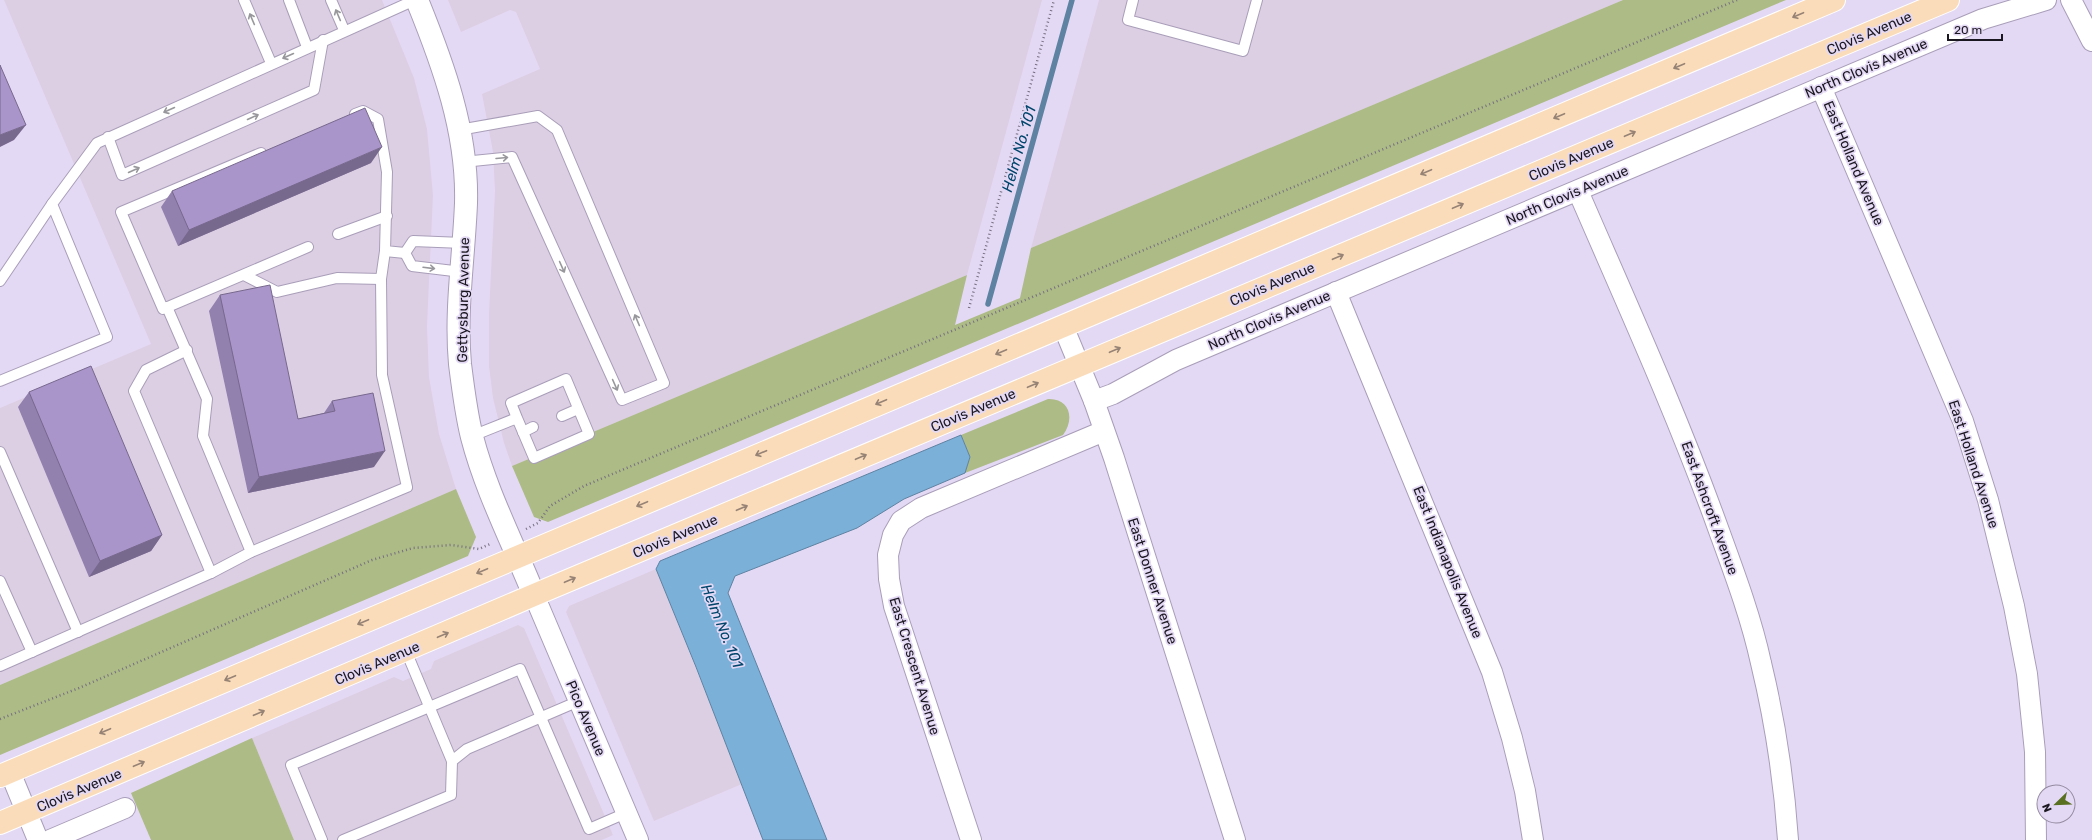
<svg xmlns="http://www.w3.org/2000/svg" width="2092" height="840" font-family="Rubik,sans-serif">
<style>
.commercial{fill:#dccfe3}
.green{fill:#adbb86}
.water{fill:#7bb0d8;stroke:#5e82a1}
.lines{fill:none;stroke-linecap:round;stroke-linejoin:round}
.stream{stroke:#5e82a1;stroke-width:5.5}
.service-casing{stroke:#a99eb9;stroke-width:12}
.minor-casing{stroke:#a99eb9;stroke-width:22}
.tertiary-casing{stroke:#a99eb9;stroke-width:24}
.primary-casing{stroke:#fff;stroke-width:24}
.path{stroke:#766f81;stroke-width:2.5;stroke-dasharray:1 3;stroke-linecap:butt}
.service{stroke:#fff;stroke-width:10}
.minor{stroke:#fff;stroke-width:20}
.tertiary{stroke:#fff;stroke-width:22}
.primary{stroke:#fbdcba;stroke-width:22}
.wall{fill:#9280ae}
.shaded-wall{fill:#77688d}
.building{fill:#aa95ca;stroke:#77688d}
.oneway{stroke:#98979b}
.oneway2{stroke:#968375}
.labels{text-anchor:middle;stroke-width:3.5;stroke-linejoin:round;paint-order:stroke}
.street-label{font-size:14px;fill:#1b1720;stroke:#e4d9f5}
.water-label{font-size:15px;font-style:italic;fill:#00456b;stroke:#e4d9f5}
</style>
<rect width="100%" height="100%" fill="#e4d9f5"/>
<g class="commercial">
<polygon points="4,0 382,0 414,78 427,129 433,195 427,326 429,377 439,434 456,489 0,685 0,408 151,344"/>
<polygon points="448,0 1042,0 967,275 512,466 504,443 493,398 489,366 489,313 495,191 493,152 482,94 540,69 516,12 510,10 461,32"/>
<polygon points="1099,0 1623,0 1031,248"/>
<polygon points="656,569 742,784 654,821 566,612 569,606"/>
<polygon points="518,625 524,628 613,835 602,840 294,840 252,738 394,677 403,681 431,669 434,661"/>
</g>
<g class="green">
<polygon points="1623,0 1786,0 548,522 534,517 512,466 967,275 955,325 1020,298 1031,248"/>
<path d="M1048,399C1070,398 1075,419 1063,435L965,473L970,457L961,435Z"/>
<polygon points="456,489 476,537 468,556 0,755 0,685"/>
<polygon points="252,738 294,840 151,840 131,793"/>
</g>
<polygon class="water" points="961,435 970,457 965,473 904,499 857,528 735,576 728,593 827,840 763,840 696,667 656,569 660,561"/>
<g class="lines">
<polyline class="stream" points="988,304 1072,0"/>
<g class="service-casing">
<g id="service">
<polyline points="244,0 271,63"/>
<polyline points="289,0 307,47"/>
<polyline points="331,0 344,30"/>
<polyline points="1133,0 1128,20 1243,51 1257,0"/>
<polyline points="355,114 363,111 378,119 387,172 385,251 405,253"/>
<polyline points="459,130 538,116 557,130 664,383 622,400 512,157 463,162"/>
<polyline points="108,137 122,175 314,90 323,40"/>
<polyline points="261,153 121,212 163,309 308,247"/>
<polyline points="338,234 387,216"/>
<polyline points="405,253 412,266 462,272"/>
<polyline points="405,253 413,241 463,243"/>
<polyline points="244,275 277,292 337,278 381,279 385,251"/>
<polyline points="0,281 52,204"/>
<polyline points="167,307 207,399 203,436 251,552 407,487 382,375 381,279"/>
<polyline points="0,381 107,337 52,204 97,143 415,0"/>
<polyline points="562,416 578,409"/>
<polyline points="523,432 533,427"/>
<polyline points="472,436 517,418 511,403 566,379 589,434 534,458 517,418"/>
<polyline points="0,452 78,632"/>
<polyline points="211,573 251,552"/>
<polyline points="0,581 32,652"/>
<polyline points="406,651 452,761"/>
<polyline points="0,666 211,573 134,391 146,370 187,350"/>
<polyline points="322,840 291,765 520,669 589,829 626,813"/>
<polyline points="343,840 451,795 452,761 467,749 579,701"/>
</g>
</g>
<g class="minor-casing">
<g id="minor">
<polyline points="2071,0 2092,41"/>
<polyline points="1821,87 1963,421 1988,500 2014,606 2027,674 2035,752 2036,840"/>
<path d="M1578,191C1626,302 1677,414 1718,528C1734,572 1751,617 1761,663C1775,721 1784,780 1788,840"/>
<polyline points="1336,292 1492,672 1512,738 1525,791 1533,840"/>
<polyline points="1063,326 1094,401 1114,458 1235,840"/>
<polyline points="1094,401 1113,394 1176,360 1983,19 2046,0"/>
<polyline points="534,595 638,840"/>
<polyline points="10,772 38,840"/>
<polyline points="50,840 125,808"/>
<polyline points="971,840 894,606 889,579 888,555 893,535 901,521 921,508 1104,431"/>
</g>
</g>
<g class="tertiary-casing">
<path id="tertiary" d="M417,0C443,64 468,132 466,203C464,256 455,310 460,364C463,388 466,413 472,437C486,491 513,543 534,595"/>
</g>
<g class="primary-casing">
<g id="primary">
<polyline points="0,776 1834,0"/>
<polyline points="0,823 534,595 1948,0"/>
</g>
</g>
<g class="path">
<polyline points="969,308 1054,0"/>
<polyline points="526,529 538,523 550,506 584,486 1737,0"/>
<polyline points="0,719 79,688 372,560 413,548 451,545 479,549 490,544"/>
</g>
<use href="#service" class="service"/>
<use href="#minor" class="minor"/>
<use href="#tertiary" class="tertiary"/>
<use href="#primary" class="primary"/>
</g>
<g class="wall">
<polygon points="371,163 178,246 161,207 172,191"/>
<polygon points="220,295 298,419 324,413 332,401 374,467 248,493 209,311"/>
<polygon points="29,392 162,535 151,551 89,577 18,407"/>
</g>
<g class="shaded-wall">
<polygon points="26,125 14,140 0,147 0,135"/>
<polygon points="382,147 371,163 178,246 189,230"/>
<polygon points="385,451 374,467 248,493 259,477"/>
<polygon points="162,535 151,551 89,577 100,561"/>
</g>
<g class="building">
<polygon points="0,65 26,125 0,135"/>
<polygon points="365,108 382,147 189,230 172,191"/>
<polygon points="270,285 298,419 335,411 332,401 373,393 385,451 259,477 220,295"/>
<polygon points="91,366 162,535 100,561 29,392"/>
</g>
<defs><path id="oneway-shaft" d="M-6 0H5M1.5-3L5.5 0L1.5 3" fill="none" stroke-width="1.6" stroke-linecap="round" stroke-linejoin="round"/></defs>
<g class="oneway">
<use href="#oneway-shaft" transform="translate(338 15) rotate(-113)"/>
<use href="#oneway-shaft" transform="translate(252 19) rotate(-113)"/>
<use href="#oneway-shaft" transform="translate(288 56) rotate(156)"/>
<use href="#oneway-shaft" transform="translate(169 110) rotate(156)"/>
<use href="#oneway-shaft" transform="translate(253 117) rotate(-24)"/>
<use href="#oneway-shaft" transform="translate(502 158) rotate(-5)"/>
<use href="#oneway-shaft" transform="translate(134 170) rotate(-24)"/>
<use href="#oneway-shaft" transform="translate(562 267) rotate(66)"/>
<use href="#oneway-shaft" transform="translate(429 268) rotate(7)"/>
<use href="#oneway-shaft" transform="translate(637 320) rotate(-113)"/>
<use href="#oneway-shaft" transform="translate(615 385) rotate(66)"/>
</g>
<g class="oneway2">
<use href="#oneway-shaft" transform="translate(1798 15) rotate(157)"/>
<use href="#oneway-shaft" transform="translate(1679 66) rotate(157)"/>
<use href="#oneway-shaft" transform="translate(1559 116) rotate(157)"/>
<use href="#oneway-shaft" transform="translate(1630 134) rotate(-23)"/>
<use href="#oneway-shaft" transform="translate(1426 172) rotate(157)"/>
<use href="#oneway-shaft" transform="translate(1458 206) rotate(-23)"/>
<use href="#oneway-shaft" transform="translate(1338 257) rotate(-23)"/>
<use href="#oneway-shaft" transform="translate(1115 350) rotate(-23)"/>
<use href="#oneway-shaft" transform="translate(1001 352) rotate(157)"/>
<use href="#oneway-shaft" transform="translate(1033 385) rotate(-23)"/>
<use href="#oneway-shaft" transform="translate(881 402) rotate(157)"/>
<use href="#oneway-shaft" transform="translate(761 453) rotate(157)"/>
<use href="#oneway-shaft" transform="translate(861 457) rotate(-23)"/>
<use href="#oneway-shaft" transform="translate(642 504) rotate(157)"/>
<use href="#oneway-shaft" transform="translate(742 508) rotate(-23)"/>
<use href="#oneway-shaft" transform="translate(482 571) rotate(157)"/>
<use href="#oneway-shaft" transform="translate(570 580) rotate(-23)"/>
<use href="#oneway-shaft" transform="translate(363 622) rotate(157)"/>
<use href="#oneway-shaft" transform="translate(443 635) rotate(-23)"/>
<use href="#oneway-shaft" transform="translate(230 678) rotate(157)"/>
<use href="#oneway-shaft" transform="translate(259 713) rotate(-23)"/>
<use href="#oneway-shaft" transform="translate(105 731) rotate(157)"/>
<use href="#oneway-shaft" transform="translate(139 764) rotate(-23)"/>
</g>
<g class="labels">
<g class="street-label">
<text transform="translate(1869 33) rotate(-23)" y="5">Clovis Avenue</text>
<text transform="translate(1866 68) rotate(-23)" y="5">North Clovis Avenue</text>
<text transform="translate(1571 159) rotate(-23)" y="5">Clovis Avenue</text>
<text transform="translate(1854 163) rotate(67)" y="5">East Holland Avenue</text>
<text transform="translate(1567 195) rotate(-23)" y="5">North Clovis Avenue</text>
<text transform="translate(1272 284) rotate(-23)" y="5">Clovis Avenue</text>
<text transform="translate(463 300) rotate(-89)" y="5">Gettysburg Avenue</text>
<text transform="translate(1269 320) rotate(-23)" y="5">North Clovis Avenue</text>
<text transform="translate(973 410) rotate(-23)" y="5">Clovis Avenue</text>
<text transform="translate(1974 464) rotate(72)" y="5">East Holland Avenue</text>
<text transform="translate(1710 508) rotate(70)" y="5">East Ashcroft Avenue</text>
<text transform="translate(675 536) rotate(-23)" y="5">Clovis Avenue</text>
<text transform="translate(1448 562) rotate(68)" y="5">East Indianapolis Avenue</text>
<text transform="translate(1153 581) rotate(72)" y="5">East Donner Avenue</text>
<text transform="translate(377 663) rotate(-23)" y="5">Clovis Avenue</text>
<text transform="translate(915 666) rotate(73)" y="5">East Crescent Avenue</text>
<text transform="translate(586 718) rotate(67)" y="5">Pico Avenue</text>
<text transform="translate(79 790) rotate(-23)" y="5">Clovis Avenue</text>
</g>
<g class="water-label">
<text transform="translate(1019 149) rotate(-74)" y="5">Helm No. 101</text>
<text transform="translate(722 626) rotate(68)" y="5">Helm No. 101</text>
</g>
</g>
<g transform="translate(2056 804) rotate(247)"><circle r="19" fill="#e4d9f5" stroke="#948ba0"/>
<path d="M0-3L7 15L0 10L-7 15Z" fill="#5a7021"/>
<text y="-6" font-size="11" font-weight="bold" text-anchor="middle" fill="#1b1720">N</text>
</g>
<path d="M1948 34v6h54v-6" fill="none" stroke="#1b1720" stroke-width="2"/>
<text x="1954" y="34" font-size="12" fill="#1b1720" stroke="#e4d9f5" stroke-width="3" paint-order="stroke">20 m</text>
</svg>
